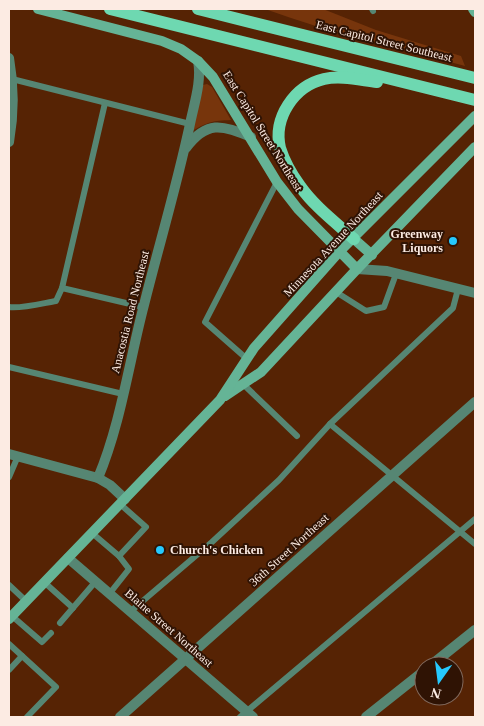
<svg xmlns="http://www.w3.org/2000/svg" width="484" height="726" font-family="Georgia,serif">
<style>
.green{fill:#77350c}
.lines{fill:none;stroke-linecap:round;stroke-linejoin:round}
.service{stroke:#568673;stroke-width:6}
.minor{stroke:#568673;stroke-width:10}
.secondary{stroke:#65b496;stroke-width:10}
.primary{stroke:#6ed8b1;stroke-width:12}
.poi-dot{fill:#26c9fe;stroke:#2f1304;stroke-width:2}
.labels{text-anchor:middle;stroke-width:4;stroke-linejoin:round;paint-order:stroke}
.street-label{font-size:12px;fill:#fcebe3;stroke:#2f1304}
.poi-label{font-size:12px;font-weight:bold;fill:#fcebe3;stroke:#2f1304;text-anchor:end}
</style>
<rect width="100%" height="100%" fill="#562304"/>
<g class="green">
<path d="M265,9H323L376,30L461,56L465,66C398,48 330,33 265,9Z"/>
<path d="M207,84L212,87L231,120C212,121 210,121 192,131L203,85Z"/>
</g>
<g class="lines">
<g class="service">
<polyline points="372,9 373,11"/>
<polyline points="12,79 190,124"/>
<polyline points="105,103 62,288 143,307"/>
<polyline points="336,292 366,311 384,307 396,274"/>
<path d="M9,307C20,309 44,303 56,301L62,288"/>
<polyline points="247,359 205,322 277,182"/>
<polyline points="9,367 123,394"/>
<polyline points="243,384 297,436"/>
<polyline points="330,424 475,544"/>
<polyline points="9,477 18,456"/>
<polyline points="92,533 119,556 146,527 120,504"/>
<polyline points="44,582 73,608"/>
<polyline points="9,585 26,601"/>
<polyline points="110,593 129,569 119,556"/>
<polyline points="131,611 212,542 279,480 330,424 453,308 458,289"/>
<polyline points="12,616 42,642 51,633"/>
<polyline points="60,623 96,581"/>
<polyline points="9,644 56,687 27,717"/>
<polyline points="9,670 22,656"/>
<polyline points="240,717 475,519"/>
</g>
<g class="minor">
<path d="M9,58C14,86 14,114 9,142"/>
<path d="M186,148C206,121 222,124 251,137"/>
<polyline points="357,269 387,271 475,293"/>
<polyline points="9,454 98,478 110,485 125,499"/>
<path d="M98,478C121,423 129,362 144,305C159,245 177,185 190,124C194,104 202,81 198,61"/>
<polyline points="68,558 253,717"/>
<polyline points="430,666 475,630"/>
<polyline points="120,717 475,402"/>
<polyline points="366,717 424,671"/>
</g>
<g class="secondary">
<polyline points="38,9 162,41 181,49 198,61 213,77 277,182 298,209 357,269"/>
<polyline points="473,9 475,12"/>
<polyline points="354,239 372,255"/>
<polyline points="225,396 261,372 357,269 475,147"/>
<polyline points="9,619 220,400 254,348 339,252 475,116"/>
</g>
<g class="primary">
<polyline points="110,9 475,100"/>
<polyline points="198,9 475,78"/>
<path d="M354,239C335,222 314,206 300,186C292,175 284,161 280,148C273,118 294,86 324,79C340,75 360,80 377,82"/>
</g>
</g>
<g class="poi-dot">
<circle cx="453" cy="241" r="5"/>
<circle cx="160" cy="550" r="5"/>
</g>
<g class="labels">
<g class="street-label">
<text transform="translate(384 41) rotate(14)" y="4">East Capitol Street Southeast</text>
<text transform="translate(263 131) rotate(58)" y="4">East Capitol Street Northeast</text>
<text transform="translate(333 244) rotate(-47)" y="4">Minnesota Avenue Northeast</text>
<text transform="translate(130 312) rotate(-76)" y="4">Anacostia Road Northeast</text>
<text transform="translate(289 550) rotate(-42)" y="4">36th Street Northeast</text>
<text transform="translate(169 628) rotate(41)" y="4">Blaine Street Northeast</text>
</g>
<g class="poi-label">
<text x="443" y="238">Greenway<tspan x="443" dy="14">Liquors</tspan></text>
<text x="170" y="554" text-anchor="start">Church's Chicken</text>
</g>
</g>
<rect width="484" height="726" fill="none" stroke="#fcebe3" stroke-width="20"/>
<g transform="translate(439 681) rotate(194)"><circle r="24" fill="#2f1304" stroke="#81695d"/>
<path d="M0-4L9 19L0 12L-9 19Z" fill="#26c9fe"/>
<text y="-8" font-size="14" font-weight="bold" text-anchor="middle" fill="#fcebe3">N</text>
</g>
</svg>
